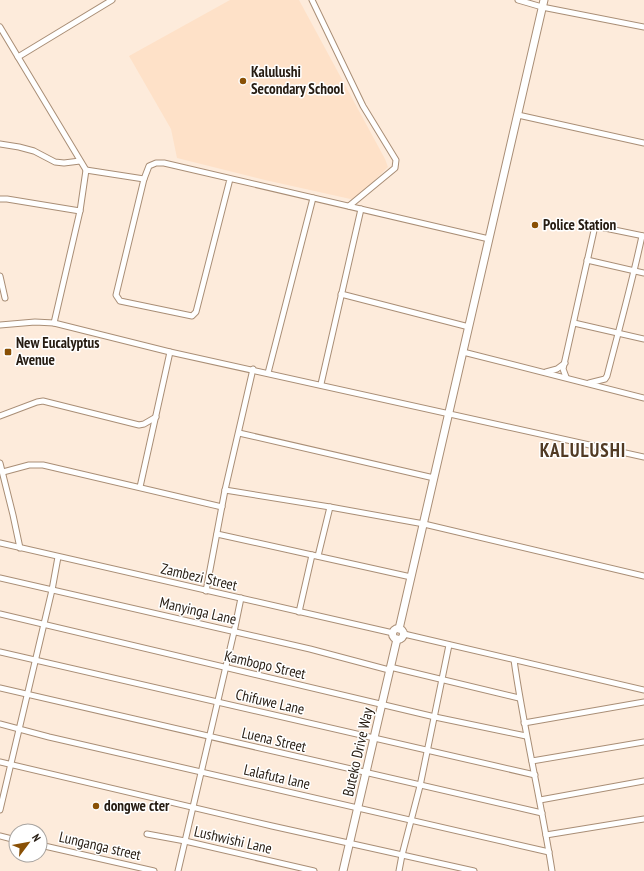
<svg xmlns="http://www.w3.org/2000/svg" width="644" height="871" font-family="'PT Sans Narrow',sans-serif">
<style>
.built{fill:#fee1c8}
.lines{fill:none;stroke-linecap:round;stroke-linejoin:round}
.street-casing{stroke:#a98e76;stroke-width:7}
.secondary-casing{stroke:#a98e76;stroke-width:9}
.street{stroke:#fff;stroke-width:5}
.secondary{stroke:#fff;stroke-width:7}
.poi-dot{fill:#895005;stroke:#fff;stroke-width:1.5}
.labels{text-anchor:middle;stroke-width:3;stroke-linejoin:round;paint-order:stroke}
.poi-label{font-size:15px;font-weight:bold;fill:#261c12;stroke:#fff;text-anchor:start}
.street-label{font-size:15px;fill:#261c12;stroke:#fff}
.district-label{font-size:19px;font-weight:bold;letter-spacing:1px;fill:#513a24;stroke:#fff}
</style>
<rect width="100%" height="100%" fill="#fdebdb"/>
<polygon class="built" points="230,0 299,0 385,159 388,167 355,200 265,180 177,158 171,129 129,56"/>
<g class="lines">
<g class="street-casing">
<g id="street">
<polyline points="312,0 363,106 396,160 395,168 349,206"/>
<polyline points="518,0 542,7 644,27"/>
<polyline points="0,27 18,57 112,0"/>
<polyline points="18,57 86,170 80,211 54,323"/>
<polyline points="518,115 644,143"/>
<polyline points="0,144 19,147 34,151 55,162 64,163 80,161"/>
<polyline points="86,170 144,179"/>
<polyline points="230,179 196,312 192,316 120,301 116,295 144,179 149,166 156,163 164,163 489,239"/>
<polyline points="0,199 7,199 80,211"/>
<polyline points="587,260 644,273"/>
<polyline points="0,276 5,298"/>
<polyline points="341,294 469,327"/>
<polyline points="574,323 644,339"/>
<polyline points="0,325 35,322 54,323 170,352 644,457"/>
<polyline points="463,352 644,398"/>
<polyline points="546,372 557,369 565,363"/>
<polyline points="268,373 313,198"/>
<polyline points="566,377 563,369 595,226 644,236"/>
<path d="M589,383L605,379L607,376C619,329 632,283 642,236"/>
<polyline points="321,384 361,209"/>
<polyline points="0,416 37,402 43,401 139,425 144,424 156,417"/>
<polyline points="239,433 434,478"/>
<polyline points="0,463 13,515 20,548"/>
<polyline points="3,472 29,465 43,465 222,507"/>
<polyline points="140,487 170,352"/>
<polyline points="225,490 330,507 424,524 644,576"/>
<polyline points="217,534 312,555"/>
<polyline points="0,543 393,633"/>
<polyline points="318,556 330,507"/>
<polyline points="0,578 310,649 389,670"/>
<polyline points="206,591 225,490 253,369"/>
<polyline points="299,612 312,555 411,577"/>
<polyline points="0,614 435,717 526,736"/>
<polyline points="404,634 644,690"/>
<polyline points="0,652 535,775"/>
<path d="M514,660C524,731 541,800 552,871"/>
<polyline points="390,667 519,698"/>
<polyline points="0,688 542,813"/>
<polyline points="524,723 644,702"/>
<polyline points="0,724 49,737 549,852"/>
<polyline points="532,761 644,742"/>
<polyline points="0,762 272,826 474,871"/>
<polyline points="540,800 644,781"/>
<polyline points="0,810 52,590 58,557"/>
<polyline points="147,834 185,841 314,871"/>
<polyline points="546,835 644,819"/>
<polyline points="0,836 16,840"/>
<polyline points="40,845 154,871"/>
<polyline points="178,871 234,632 241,598"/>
<polyline points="399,871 402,855 420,786 449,645"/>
</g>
</g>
<g class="secondary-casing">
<g id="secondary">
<circle cx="398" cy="634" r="5.5"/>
<polyline points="399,629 544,0"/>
<polyline points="343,871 397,639"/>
</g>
</g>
<use href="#street" class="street"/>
<use href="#secondary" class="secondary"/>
</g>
<g class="poi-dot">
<circle cx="243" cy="81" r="4"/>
<circle cx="535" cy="225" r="4"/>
<rect x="4" y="348" width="8" height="8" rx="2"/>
<circle cx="96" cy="806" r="4"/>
</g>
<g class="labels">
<g class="poi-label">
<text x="251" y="77">Kalulushi<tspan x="251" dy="17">Secondary School</tspan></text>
<text x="543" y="230">Police Station</text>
<text x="16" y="348">New Eucalyptus<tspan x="16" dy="17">Avenue</tspan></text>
<text x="104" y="811">dongwe cter</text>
</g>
<g class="street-label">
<text transform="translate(199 577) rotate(13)" y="5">Zambezi Street</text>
<text transform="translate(198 611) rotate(13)" y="5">Manyinga Lane</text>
<text transform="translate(265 665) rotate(13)" y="5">Kambopo Street</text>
<text transform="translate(270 702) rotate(13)" y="5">Chifuwe Lane</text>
<text transform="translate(274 740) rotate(13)" y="5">Luena Street</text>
<text transform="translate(358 752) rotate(-77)" y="5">Buteko Drive Way</text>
<text transform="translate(277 777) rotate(13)" y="5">Lalafuta lane</text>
<text transform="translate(233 840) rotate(13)" y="5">Lushwishi Lane</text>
<text transform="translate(100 846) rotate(13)" y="5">Lunganga street</text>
</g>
<g class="district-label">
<text x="583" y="457">KALULUSHI</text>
</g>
</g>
<g transform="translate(28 843) rotate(58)"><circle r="19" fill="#ffffff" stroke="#a8a4a0"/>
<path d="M0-3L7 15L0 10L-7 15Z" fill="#895005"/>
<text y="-6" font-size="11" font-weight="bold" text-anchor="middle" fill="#261c12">N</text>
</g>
</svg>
